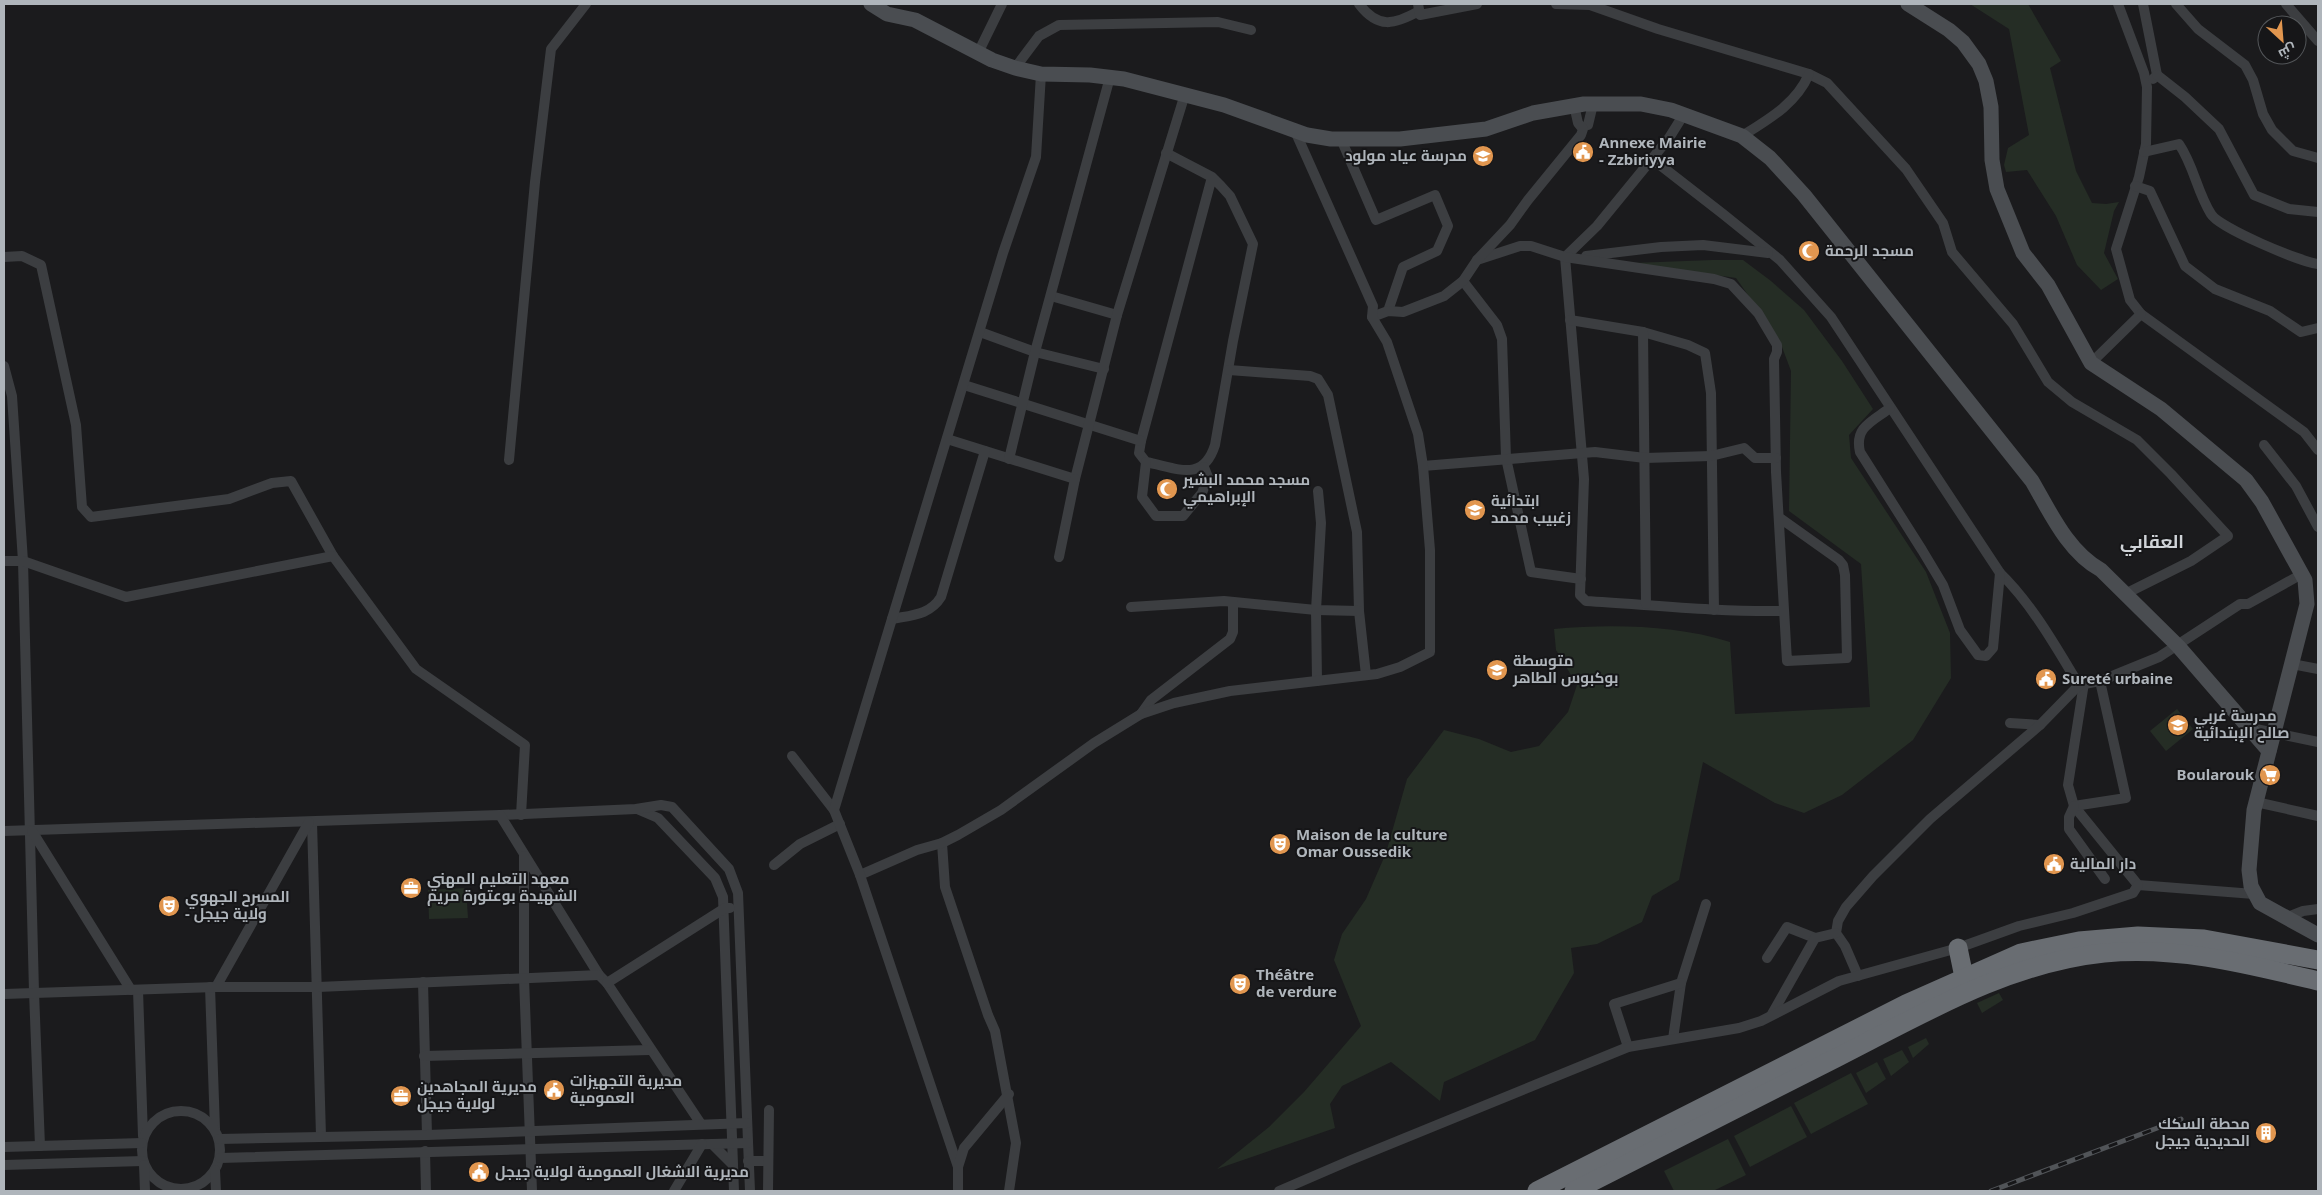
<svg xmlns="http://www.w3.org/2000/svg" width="2322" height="1195" font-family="'Noto Sans',Cairo,sans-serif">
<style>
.green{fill:#252d25}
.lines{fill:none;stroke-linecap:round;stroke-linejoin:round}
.street{stroke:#3c3e41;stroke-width:10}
.secondary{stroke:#4a4d51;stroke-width:15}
.highway{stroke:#696d72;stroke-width:19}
.rail-casing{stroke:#515458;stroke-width:5}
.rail{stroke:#161618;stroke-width:3;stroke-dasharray:9;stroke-linecap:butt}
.labels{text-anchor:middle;stroke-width:4;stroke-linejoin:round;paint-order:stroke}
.poi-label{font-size:15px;font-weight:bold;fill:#afb5bb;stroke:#161618;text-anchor:start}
.quarter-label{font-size:18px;font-weight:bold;fill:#cfd3d7;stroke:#161618}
</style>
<rect width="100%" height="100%" fill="#1b1b1d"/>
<g class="green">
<polygon points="1970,4 2028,4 2061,61 2050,68 2076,171 2092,203 2106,204 2119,202 2114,211 2104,253 2118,279 2101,290 2077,265 2056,216 2027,170 2006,172 2004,165 2008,148 2029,135 2009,29"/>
<path d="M1712,260H1743L1771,281L1804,310L1842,361L1873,409L1849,435L1851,458L1926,572L1950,633L1951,678L1913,740L1842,795L1804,813L1775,803L1703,762L1679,880L1652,896L1642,922L1597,944L1571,948L1574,973L1535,1040L1444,1082L1440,1101L1391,1062L1342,1086L1330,1104L1335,1128L1217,1169L1269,1127L1304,1092L1361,1026L1334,960L1342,934L1366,899L1386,853L1407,779L1444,730L1479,739L1511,752L1539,746L1568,712L1577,685L1556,650L1554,629C1611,624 1675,625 1730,642L1735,714L1870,707L1861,564L1789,511L1791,371L1779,339L1736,278L1633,263Z"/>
<polygon points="2177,709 2193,729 2166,751 2150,731"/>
<polygon points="466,888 468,918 429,919 428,890"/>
<polygon points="1999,993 2003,1000 1982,1013 1977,1003"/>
<polygon points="1926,1038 1929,1044 1913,1058 1908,1047"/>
<polygon points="1902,1050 1909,1062 1891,1076 1883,1059"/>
<polygon points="1877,1062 1886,1079 1866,1093 1856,1073"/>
<polygon points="1851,1073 1868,1104 1811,1134 1794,1103"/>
<polygon points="1791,1106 1807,1137 1750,1167 1734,1136"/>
<polygon points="1728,1139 1746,1175 1713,1191 1674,1191 1664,1171"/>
</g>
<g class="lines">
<g class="street">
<path d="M1359,4C1378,29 1394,25 1419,11"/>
<polyline points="1418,4 1420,15 1477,4"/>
<polyline points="1556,4 1590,5 1658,29 1809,74 1827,83 1906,169 1943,223 1952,252 2013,324 2048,382 2072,402 2137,440 2171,474 2228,536 2191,561 2125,594"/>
<polyline points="2118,4 2144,73 2147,87 2146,144 2139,177 2116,249 2130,300 2141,314 2304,432 2318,450"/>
<polyline points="2143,4 2157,75 2153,79"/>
<polyline points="2176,4 2198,29 2245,65 2253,80 2263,114 2272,130 2293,151 2318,158"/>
<polyline points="2286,4 2318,41"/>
<polyline points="978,53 1002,4"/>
<polyline points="1015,68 1039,36 1059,25 1218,22 1251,30"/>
<polyline points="2157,75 2185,97 2219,129 2254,195 2289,209 2318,212"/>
<polyline points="1588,125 1593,104"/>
<path d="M1742,136C1769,119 1796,104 1809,74"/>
<polyline points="1341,139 1376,220 1435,195 1448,226 1437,251 1403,267 1388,311"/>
<path d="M2144,152L2179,144C2194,166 2197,192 2211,214C2219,228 2301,262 2318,264"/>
<path d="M1166,153L1212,177L1221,186L1230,196L1253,244L1233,341L1215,445C1203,483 1177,468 1146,462L1139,453L1141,441L1212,177"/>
<path d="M1651,158L1723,214L1780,260L1831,317L2000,573C2032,604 2056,647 2079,685"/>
<polyline points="2135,186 2150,191 2185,266 2215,289 2270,311 2301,332 2318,328"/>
<polyline points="1586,256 1661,247 1703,245 1768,253"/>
<polyline points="4,257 22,256 41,265 76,425 82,507 91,517 229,499 272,483 291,481 333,556"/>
<path d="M1565,257L1584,479L1580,595L1586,601C1652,605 1717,612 1783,611"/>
<polyline points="1565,257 1597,226 1669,138 1684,114"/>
<polyline points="1477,260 1520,246 1531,246 1565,257 1714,279 1731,284 1758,313 1777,345 1777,352 1774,359 1776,472 1787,661 1847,658 1845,575 1843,565 1839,560 1780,518"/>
<polyline points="1463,281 1497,325 1502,339 1506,458 1531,572 1581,579"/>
<polyline points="1051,296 1117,315"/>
<polyline points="1372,317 1388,311 1403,312 1444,296 1463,281 1477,260 1510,225 1528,200 1581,135 1583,129 1578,123 1574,105"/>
<polyline points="1570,320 1643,332 1688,345 1705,353 1711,393 1714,610"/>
<polyline points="980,332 1035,352 1104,369"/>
<polyline points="1643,332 1646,604"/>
<polyline points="2091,363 2141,314"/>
<polyline points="4,366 12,396 23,561 34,992 40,1146"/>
<polyline points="1229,370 1310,376 1318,379 1328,395 1357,532 1359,611 1366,675"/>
<polyline points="964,385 1141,441"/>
<path d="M1890,408C1873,421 1854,427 1860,452L1922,550L1943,585L1960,630L1978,655L1986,656L1993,648L2000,573"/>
<polyline points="947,439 1075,479 1117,315 1185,94"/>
<polyline points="2264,445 2296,486 2318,527"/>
<polyline points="1009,459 1035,352 1110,77"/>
<polyline points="509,460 535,182 551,49 586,4"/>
<polyline points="1146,462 1142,497 1156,516 1183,516 1202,493 1208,477 1204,467"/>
<polyline points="1423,466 1595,452 1645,458 1711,456 1744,448 1755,458 1776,458"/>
<polyline points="1059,557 1075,479"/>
<polyline points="4,561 23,561 126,597 333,556 416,669 525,745 521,815"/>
<polyline points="1131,607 1224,601 1316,610 1359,611"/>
<path d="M892,619C912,615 930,615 941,597L985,451"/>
<polyline points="2292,664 2318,669"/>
<polyline points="1317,681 1316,610 1321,523 1318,491"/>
<polyline points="2084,683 2068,785 2074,806 2138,885 2254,894"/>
<polyline points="1141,714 1151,700 1230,639 1233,632 1233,602"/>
<polyline points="2010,723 2040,725"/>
<polyline points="2251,728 2318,742"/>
<polyline points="792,756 834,810"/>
<polyline points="2256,802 2318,816"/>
<polyline points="2074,806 2126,798 2100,681"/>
<polyline points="2074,806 2069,817 2069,829 2105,879"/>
<polyline points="637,809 658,818 715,878 723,897 734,1191"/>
<polyline points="500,815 636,809 661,805 672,807 729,869 738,893 750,1191"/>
<polyline points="312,822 321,1136"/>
<polyline points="4,831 500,815 599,975 607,983 701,1124"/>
<polyline points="32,831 131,990"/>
<polyline points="942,843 945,887 988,1015 995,1031 1016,1143 1009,1191"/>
<polyline points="524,856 524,978 532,1191"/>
<polyline points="774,865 800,844 840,824"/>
<polyline points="860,875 917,850 942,843 958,835 1001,810 1094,743 1141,714 1174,703 1230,691 1377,674 1400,667 1430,652 1430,550 1423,466 1418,434 1387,342 1372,317 1373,306 1295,131"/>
<polyline points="2285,918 2303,911 2318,909"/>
<polyline points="1767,958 1787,927 1815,938"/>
<polyline points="1858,976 1845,946 1836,933 1838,921 1846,907 1873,876 1930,819 2040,725 2079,685 2100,681 2159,657 2240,604 2248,604 2302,574"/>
<polyline points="423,982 427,1135"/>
<polyline points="607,983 725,908 730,908"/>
<polyline points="210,987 215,1129"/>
<polyline points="216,987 309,822"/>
<polyline points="138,990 143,1136"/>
<polyline points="4,994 216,987 318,987 599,975"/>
<polyline points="1772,1014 1815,938 1836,933"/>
<polyline points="1673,1039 1681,983 1706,904"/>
<polyline points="1628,1047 1614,1004 1681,983"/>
<polyline points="424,1056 650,1050"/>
<circle cx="181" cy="1150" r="39"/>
<polyline points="219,1139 427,1135 747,1123"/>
<polyline points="712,1144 733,1165"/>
<polyline points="4,1147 142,1143"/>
<polyline points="425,1151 426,1191"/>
<polyline points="220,1158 748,1143"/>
<polyline points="748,1161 768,1161"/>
<polyline points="4,1165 143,1161"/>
<polyline points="144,1165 145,1191"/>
<polyline points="958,1167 860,875 834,810 1003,253 1036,157 1041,74"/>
<polyline points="215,1170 216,1191"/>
<polyline points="674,1191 702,1144"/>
<polyline points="768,1191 769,1110"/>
<polyline points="958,1191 958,1167 964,1148 1009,1094"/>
<polyline points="1279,1191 1351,1160 1628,1047 1739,1028 1761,1021 1839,981 1958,948 2019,926 2073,913 2133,893 2138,885"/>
</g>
<g class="secondary">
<path d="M871,4L887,14L915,20L992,60L1015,68L1041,74L1090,75L1124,79L1224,105L1307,135L1331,139H1400L1486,129L1533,113L1584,104H1641L1671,110L1742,136L1770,158L1804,195L2032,481C2050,512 2068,552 2101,570L2178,646L2269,751"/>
<polyline points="1908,4 1949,30 1963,42 1979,64 1986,81 1991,107 1992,160 1997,189 2023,253 2048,285 2091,363 2161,409 2246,480 2262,502 2305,580 2307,604 2254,810 2249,870 2251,886 2260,903 2318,935"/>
</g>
<g class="highway">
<polyline points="1958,948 1964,977"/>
<polyline points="1537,1191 1906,1004 2021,953 2079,941 2138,936 2204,939 2318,960"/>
<path d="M1574,1191C1661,1147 1748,1102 1836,1058C1921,1015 2007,963 2104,953C2178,946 2247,964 2318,981"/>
</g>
<g class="rail-casing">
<polyline id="rail" points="1991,1191 2181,1119"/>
</g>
<use href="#rail" class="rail"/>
</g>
<defs>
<g id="civic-disc" transform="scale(1.125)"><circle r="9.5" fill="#e1964f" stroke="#161618"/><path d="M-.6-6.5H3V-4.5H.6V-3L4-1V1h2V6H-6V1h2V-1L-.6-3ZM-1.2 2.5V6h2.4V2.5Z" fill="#fff"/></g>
<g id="school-disc" transform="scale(1.125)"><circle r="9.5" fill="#e1964f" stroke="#161618"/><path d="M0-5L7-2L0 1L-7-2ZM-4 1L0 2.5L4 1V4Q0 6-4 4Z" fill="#fff"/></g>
<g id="mosque-disc" transform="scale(1.125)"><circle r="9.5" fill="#e1964f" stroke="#161618"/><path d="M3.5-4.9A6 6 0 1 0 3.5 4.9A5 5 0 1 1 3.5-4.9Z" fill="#fff"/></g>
<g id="supermarket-disc" transform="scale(1.125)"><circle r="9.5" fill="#e1964f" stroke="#161618"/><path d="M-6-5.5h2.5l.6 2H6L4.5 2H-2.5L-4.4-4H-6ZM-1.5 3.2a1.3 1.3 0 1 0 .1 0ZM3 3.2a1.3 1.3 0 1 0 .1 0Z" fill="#fff"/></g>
<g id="theatre-disc" transform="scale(1.125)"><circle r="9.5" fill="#e1964f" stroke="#161618"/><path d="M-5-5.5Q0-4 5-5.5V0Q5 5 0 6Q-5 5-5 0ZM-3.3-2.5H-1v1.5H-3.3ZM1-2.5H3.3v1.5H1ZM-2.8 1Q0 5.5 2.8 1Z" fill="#fff"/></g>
<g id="office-disc" transform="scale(1.125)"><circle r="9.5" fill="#e1964f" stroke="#161618"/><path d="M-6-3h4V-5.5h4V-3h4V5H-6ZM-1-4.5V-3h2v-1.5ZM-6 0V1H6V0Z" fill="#fff"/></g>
<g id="building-disc" transform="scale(1.125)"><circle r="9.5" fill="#e1964f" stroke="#161618"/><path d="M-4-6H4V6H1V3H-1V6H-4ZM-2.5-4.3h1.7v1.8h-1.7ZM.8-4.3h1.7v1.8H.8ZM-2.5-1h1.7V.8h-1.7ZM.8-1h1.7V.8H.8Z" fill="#fff"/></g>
</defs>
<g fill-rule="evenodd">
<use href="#civic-disc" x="1583" y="152"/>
<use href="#school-disc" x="1483" y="156"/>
<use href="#mosque-disc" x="1809" y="251"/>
<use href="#mosque-disc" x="1167" y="489"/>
<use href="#school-disc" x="1475" y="510"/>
<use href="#school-disc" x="1497" y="670"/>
<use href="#civic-disc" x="2046" y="679"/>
<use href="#school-disc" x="2178" y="725"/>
<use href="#supermarket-disc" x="2270" y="775"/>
<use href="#theatre-disc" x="1280" y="844"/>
<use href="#civic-disc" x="2054" y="864"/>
<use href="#office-disc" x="411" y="888"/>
<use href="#theatre-disc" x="169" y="906"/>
<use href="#theatre-disc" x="1240" y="984"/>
<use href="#civic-disc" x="554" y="1090"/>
<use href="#office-disc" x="401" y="1096"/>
<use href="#building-disc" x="2266" y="1133"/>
<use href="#civic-disc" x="479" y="1172"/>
</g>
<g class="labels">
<g class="poi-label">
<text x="1599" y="148">Annexe Mairie<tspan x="1599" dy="17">- Zzbiriyya</tspan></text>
<text x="1467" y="161" text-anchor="end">مدرسة عياد مولود</text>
<text x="1825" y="256">مسجد الرحمة</text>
<text x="1183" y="485">مسجد محمد البشير<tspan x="1183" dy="17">الإبراهيمي</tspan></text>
<text x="1491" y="506">ابتدائية<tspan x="1491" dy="17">زغبيب محمد</tspan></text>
<text x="1513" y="666">متوسطة<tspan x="1513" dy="17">بوكبوس الطاهر</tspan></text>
<text x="2062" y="684">Sureté urbaine</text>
<text x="2194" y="721">مدرسة غربي<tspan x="2194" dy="17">صالح الإبتدائية</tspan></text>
<text x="2254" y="780" text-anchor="end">Boularouk</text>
<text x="1296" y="840">Maison de la culture<tspan x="1296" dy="17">Omar Oussedik</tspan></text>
<text x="2070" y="869">دار المالية</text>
<text x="427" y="884">معهد التعليم المهني<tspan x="427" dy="17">الشهيدة بوعتورة مريم</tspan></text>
<text x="185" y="902">المسرح الجهوي<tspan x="185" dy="17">- ولاية جيجل</tspan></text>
<text x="1256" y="980">Théâtre<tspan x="1256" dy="17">de verdure</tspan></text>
<text x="570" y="1086">مديرية التجهيزات<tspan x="570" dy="17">العمومية</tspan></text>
<text x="417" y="1092">مديرية المجاهدين<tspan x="417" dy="17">لولاية جيجل</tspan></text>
<text x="2250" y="1129" text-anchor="end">محطة السكك<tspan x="2250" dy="17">الحديدية جيجل</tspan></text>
<text x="495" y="1177">مديرية الاشغال العمومية لولاية جيجل</text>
</g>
<g class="quarter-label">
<text x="2152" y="548">العقابي</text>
</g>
</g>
<rect width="2322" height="1195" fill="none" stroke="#afb5bb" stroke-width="10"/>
<g transform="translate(2282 40) rotate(154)"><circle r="24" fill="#161618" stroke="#535659"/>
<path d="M0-4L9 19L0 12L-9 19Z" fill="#e1964f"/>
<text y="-8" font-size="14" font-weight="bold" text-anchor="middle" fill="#afb5bb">ش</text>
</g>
</svg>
